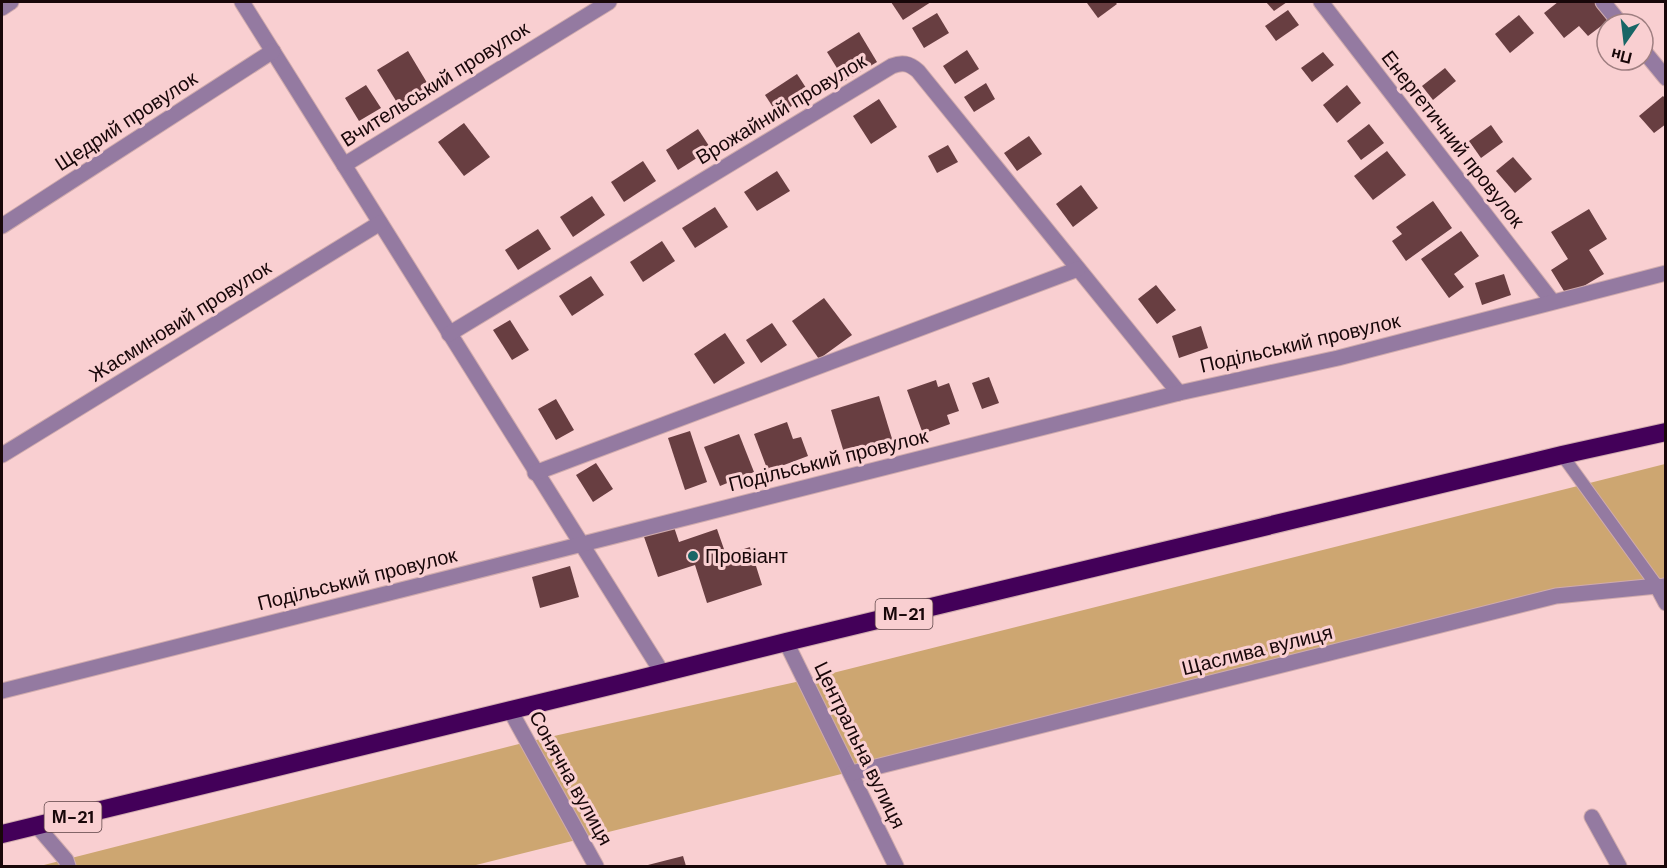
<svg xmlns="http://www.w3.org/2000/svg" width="1667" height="868" font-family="'DM Sans',sans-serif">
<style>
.forest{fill:#cda671}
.building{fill:#683e41}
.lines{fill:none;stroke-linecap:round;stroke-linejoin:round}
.lane-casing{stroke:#d0abad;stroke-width:14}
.street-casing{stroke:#d0abad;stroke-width:17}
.highway-casing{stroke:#d0abad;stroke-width:20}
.lane{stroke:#947aa1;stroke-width:12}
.street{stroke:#947aa1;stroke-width:15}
.highway{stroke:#430059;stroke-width:18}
.poi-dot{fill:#186666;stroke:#f9cfd1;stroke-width:2}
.labels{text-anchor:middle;stroke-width:6;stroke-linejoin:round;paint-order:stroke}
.shield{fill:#f9cfd1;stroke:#5c4345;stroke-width:1.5}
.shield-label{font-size:18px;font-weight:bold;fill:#180709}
.street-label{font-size:20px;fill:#180709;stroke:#f9cfd1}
.poi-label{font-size:20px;fill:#180709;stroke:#f9cfd1;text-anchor:start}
</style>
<rect width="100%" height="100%" fill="#f9cfd1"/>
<polygon class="forest" points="1665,464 1665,584 1556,596 472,866 40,866 527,742 805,680"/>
<g class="building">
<polygon points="891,2 931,2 903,20"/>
<polygon points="1089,2 1115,2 1117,4 1098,18 1087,3"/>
<polygon points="1266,2 1287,2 1274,11"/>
<polygon points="1558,2 1594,2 1609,20 1588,36 1579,26 1564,38 1544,13"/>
<polygon points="1288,10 1299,25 1276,41 1265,26"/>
<polygon points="937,13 949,33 924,48 912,28"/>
<polygon points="1519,15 1534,33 1510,53 1495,34"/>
<polygon points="859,32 877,62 845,81 827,52"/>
<polygon points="967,50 979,69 955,84 943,66"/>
<polygon points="408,51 432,91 401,109 377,70"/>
<polygon points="1323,52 1334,65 1312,82 1301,68"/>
<polygon points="1445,68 1456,81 1433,100 1422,86"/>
<polygon points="797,74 810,94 778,115 765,95"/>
<polygon points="986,83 995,99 974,112 964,97"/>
<polygon points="366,85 381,108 359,121 345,98"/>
<polygon points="1347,85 1361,103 1337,123 1323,105"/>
<polygon points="1663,96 1666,99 1666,124 1654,133 1639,116"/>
<polygon points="879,99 897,127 871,144 853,116"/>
<polygon points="464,123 490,157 464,176 438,142"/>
<polygon points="1369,124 1384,143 1361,160 1347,141"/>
<polygon points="1491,125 1503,142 1481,158 1469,141"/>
<polygon points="698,129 711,149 678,170 666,150"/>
<polygon points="1029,136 1042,154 1017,171 1004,153"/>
<polygon points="948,145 958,162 937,173 928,156"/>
<polygon points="1387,151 1406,175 1373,200 1354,176"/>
<polygon points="1513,157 1532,179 1515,193 1496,171"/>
<polygon points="643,161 656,181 624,202 611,182"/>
<polygon points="777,171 790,191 757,211 744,192"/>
<polygon points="1081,185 1098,208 1073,227 1056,204"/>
<polygon points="592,196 605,215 573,237 560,217"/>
<polygon points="1433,201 1452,228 1406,261 1392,241 1402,234 1396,227"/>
<polygon points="715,207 728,227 695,248 682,228"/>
<polygon points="1589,209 1607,239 1589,250 1604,274 1567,296 1551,270 1568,259 1551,232"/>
<polygon points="538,229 551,249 518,270 505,250"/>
<polygon points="1461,231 1479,256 1454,274 1464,287 1449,298 1421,259"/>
<polygon points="662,241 675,261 643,282 630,262"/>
<polygon points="1504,274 1511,295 1482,305 1475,283"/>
<polygon points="591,276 604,295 572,316 559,296"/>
<polygon points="1156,285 1176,310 1157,324 1138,299"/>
<polygon points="824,298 852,335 819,359 792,321"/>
<polygon points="510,320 529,350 512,360 493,330"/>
<polygon points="772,323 787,345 761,363 746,340"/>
<polygon points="1201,326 1208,348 1179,358 1172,336"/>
<polygon points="725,333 745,363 714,384 694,354"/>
<polygon points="989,377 999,403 982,409 972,383"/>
<polygon points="936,380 938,387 949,383 959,411 947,415 950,424 923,434 907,390"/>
<polygon points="879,396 893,442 845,456 831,410"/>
<polygon points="556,399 574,430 556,440 538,409"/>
<polygon points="787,422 793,439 801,437 808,456 768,471 754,434"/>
<polygon points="690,431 707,482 685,490 668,438"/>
<polygon points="739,434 754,472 720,486 704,447"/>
<polygon points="596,463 613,489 593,502 576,475"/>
<polygon points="673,524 679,542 717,529 726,555 750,547 762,585 707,603 695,565 658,577 643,534"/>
<polygon points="570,566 579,597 540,608 532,577"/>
<polygon points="683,856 686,866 644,866"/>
</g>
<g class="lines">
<g class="lane-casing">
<polyline id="lane" points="1562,455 1657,586 1666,584"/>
</g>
<g class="street-casing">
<g id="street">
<polyline points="242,2 663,674"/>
<polyline points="1321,2 1552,301"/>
<polyline points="1603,2 1621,24"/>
<polyline points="2,8 11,2"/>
<polyline points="1643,50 1666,78"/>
<polyline points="344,165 609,2"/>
<polyline points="2,226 273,51"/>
<path d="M449,334L892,66C902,62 909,63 918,71L1179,393"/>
<polyline points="2,455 380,223"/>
<polyline points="535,473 1078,269"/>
<polyline points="786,642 896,866"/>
<polyline points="2,691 1179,393 1338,358 1666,273"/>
<polyline points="510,710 596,866"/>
<polyline points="852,773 1556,596 1657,586 1666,603"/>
<polyline points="1592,817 1619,866"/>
<polyline points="37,826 66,860 68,866"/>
</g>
</g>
<g class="highway-casing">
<path id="highway" d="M2,834C263,771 525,708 786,642L1562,455L1666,432"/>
</g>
<use href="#lane" class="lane"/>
<use href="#street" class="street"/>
<use href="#highway" class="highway"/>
</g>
<circle class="poi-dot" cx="693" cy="556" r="6"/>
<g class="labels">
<g class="shield">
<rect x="875.5" y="599" width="57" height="30" rx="4.5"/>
<rect x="44.5" y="802" width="57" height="30" rx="4.5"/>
</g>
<g class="shield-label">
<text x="904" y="620">М-21</text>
<text x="73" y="823">М-21</text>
</g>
<g class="street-label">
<text transform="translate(435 84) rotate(-32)" y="7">Вчительський провулок</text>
<text transform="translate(781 109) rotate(-31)" y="7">Врожайний провулок</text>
<text transform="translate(126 121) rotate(-33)" y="7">Щедрий провулок</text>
<text transform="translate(1453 139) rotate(52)" y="7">Енергетичний провулок</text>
<text transform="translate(180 321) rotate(-32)" y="7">Жасминовий провулок</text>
<text transform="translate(1300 343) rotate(-13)" y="7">Подільський провулок</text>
<text transform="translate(828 460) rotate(-14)" y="7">Подільський провулок</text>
<text transform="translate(357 579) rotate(-14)" y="7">Подільський провулок</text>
<text transform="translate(1257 650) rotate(-14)" y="7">Щаслива вулиця</text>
<text transform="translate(860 745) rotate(64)" y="7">Центральна вулиця</text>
<text transform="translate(571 778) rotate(61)" y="7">Сонячна вулиця</text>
</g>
<g class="poi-label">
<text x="705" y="563">Провіант</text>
</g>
</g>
<rect width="1667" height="868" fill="none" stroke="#180709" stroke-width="6"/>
<g transform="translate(1625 42) rotate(194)"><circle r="28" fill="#f9cfd1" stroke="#9f7f81" stroke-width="1.5"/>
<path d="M0-4.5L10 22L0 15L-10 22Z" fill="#186666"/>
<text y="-9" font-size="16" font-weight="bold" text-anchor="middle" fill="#180709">Пн</text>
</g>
</svg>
